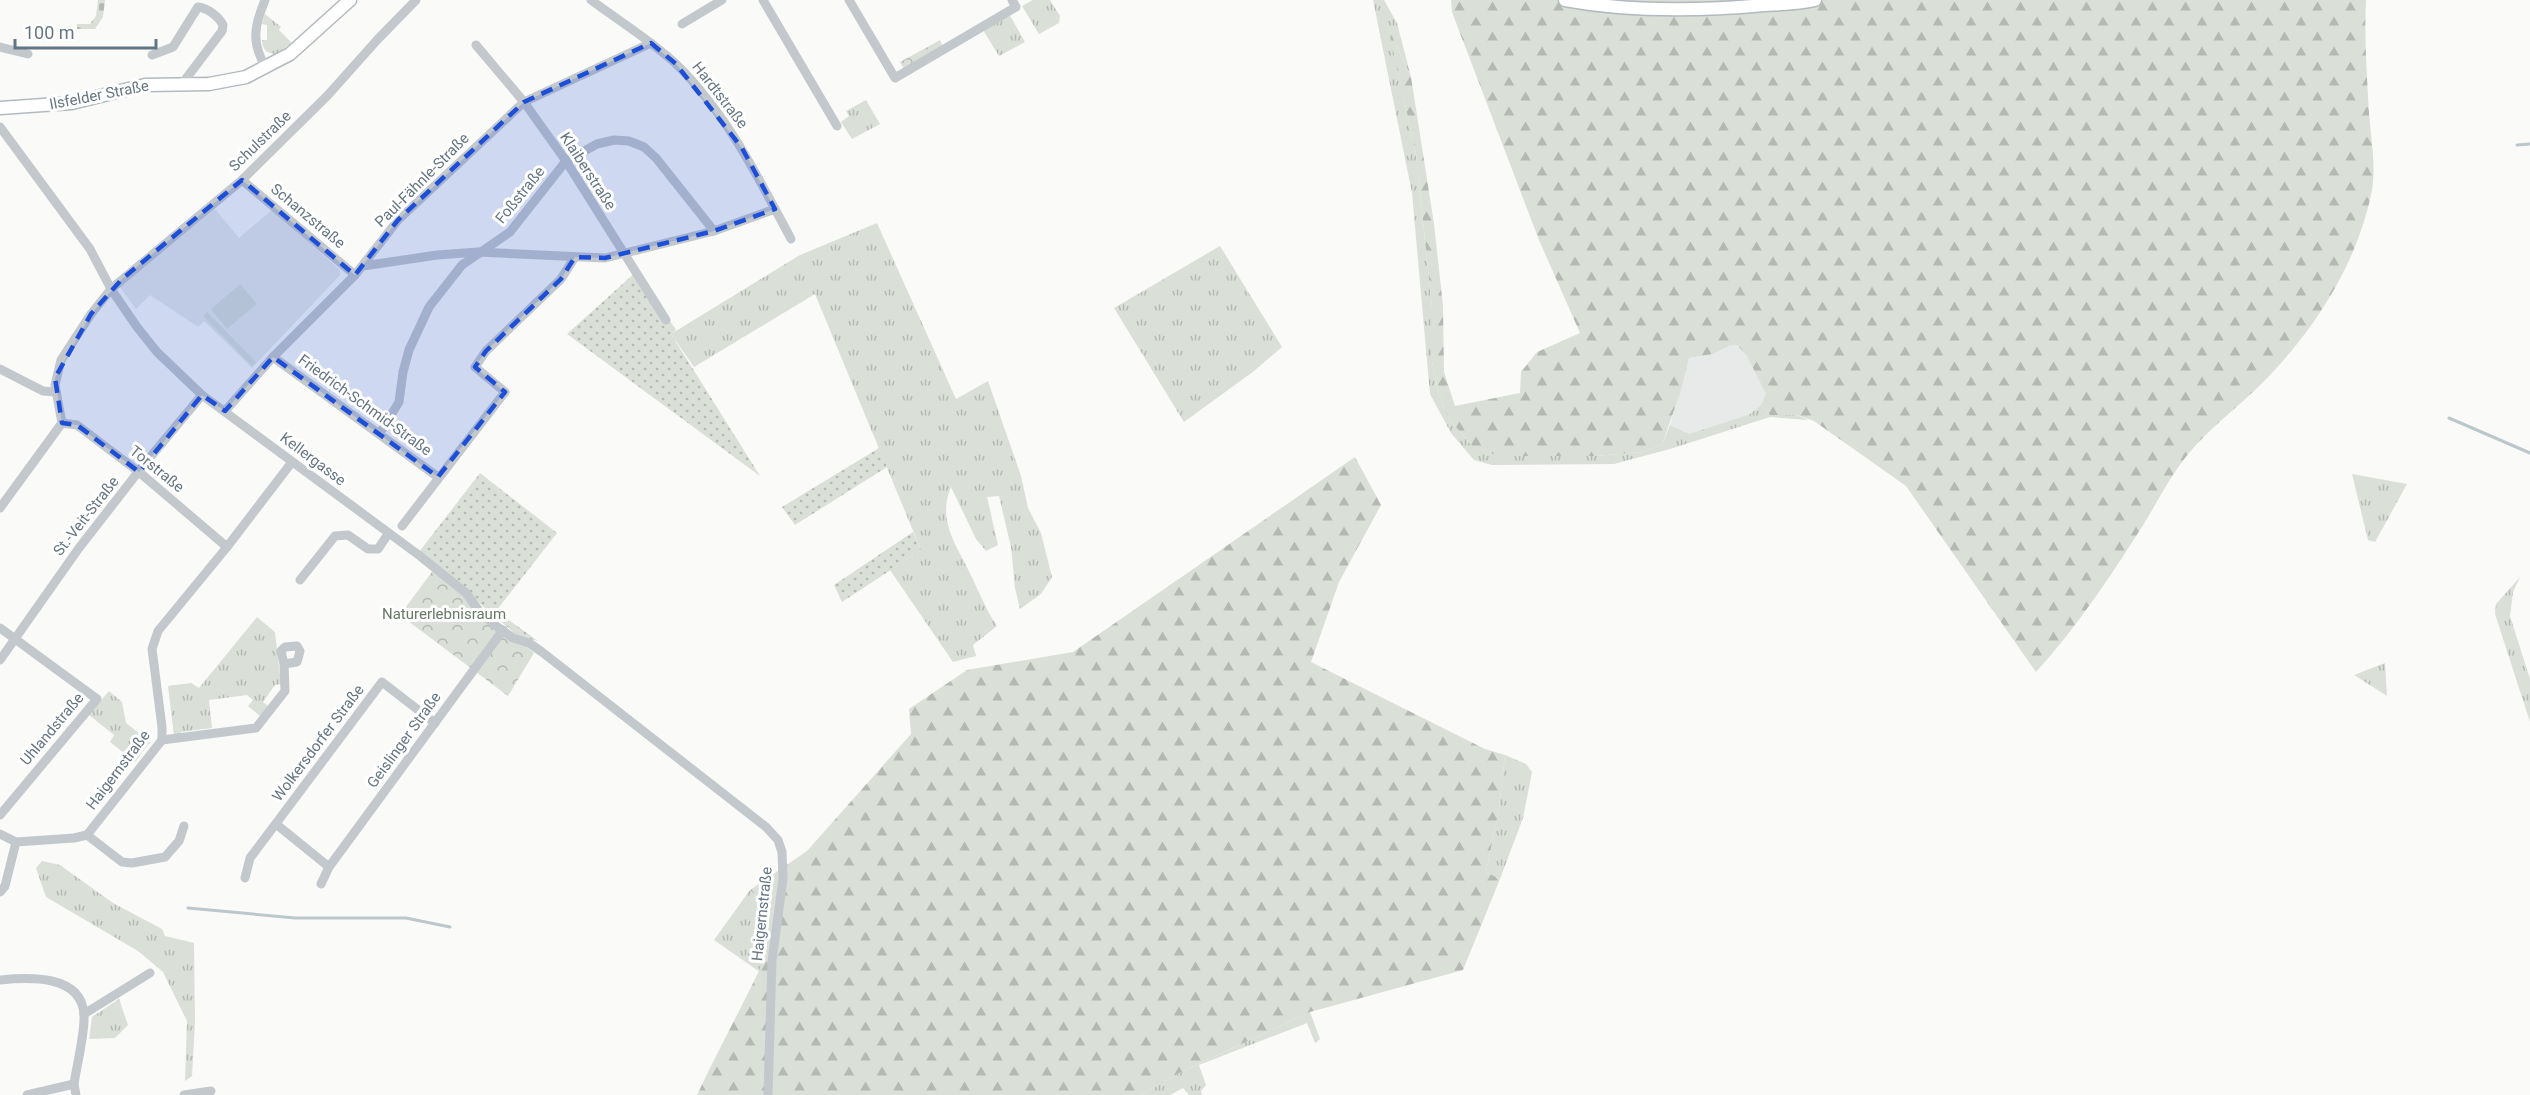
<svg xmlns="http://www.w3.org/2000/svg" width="2530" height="1095" font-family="Roboto,sans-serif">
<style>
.built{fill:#e8e9e9}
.grass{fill:url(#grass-tufts)}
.forest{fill:url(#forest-firs)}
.cemetery{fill:url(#cemetery-stones)}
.park{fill:url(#park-crowns)}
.garden{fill:url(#garden-dots)}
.pitch{fill:#dadfd7}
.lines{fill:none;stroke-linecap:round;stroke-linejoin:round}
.stream{stroke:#bbc7cb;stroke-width:3}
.secondary-casing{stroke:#b3babf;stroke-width:15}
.street{stroke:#c3c8cc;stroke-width:9}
.secondary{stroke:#fff;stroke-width:12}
.marked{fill:#1d4ed8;fill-opacity:0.2;stroke:#1d4ed8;stroke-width:4.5;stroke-dasharray:12 8;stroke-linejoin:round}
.labels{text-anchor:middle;stroke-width:6;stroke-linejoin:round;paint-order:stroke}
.street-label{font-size:15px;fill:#657683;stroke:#fff}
.park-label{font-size:15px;fill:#687a64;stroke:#fff}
</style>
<defs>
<pattern id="grass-tufts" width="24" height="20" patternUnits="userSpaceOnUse" patternTransform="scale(1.5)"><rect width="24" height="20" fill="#dadfd7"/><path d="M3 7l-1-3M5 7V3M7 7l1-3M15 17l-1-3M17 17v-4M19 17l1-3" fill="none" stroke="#b4b9b4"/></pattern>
<pattern id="forest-firs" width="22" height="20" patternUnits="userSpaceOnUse" patternTransform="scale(1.5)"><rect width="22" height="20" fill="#dadfd7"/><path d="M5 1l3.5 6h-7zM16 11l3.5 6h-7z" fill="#b4b9b4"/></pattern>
<pattern id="cemetery-stones" width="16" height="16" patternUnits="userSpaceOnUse" patternTransform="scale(1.5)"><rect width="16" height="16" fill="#dadfd7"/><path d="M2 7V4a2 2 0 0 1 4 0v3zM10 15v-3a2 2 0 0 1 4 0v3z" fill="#b4b9b4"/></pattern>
<pattern id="park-crowns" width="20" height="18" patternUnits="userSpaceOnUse" patternTransform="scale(1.5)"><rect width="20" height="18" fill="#dadfd7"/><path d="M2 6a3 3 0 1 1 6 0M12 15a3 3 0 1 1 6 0" fill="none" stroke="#b4b9b4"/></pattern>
<pattern id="garden-dots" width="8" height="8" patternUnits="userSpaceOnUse" patternTransform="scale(1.5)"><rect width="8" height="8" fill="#dadfd7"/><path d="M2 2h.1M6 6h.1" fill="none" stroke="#b4b9b4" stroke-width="1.8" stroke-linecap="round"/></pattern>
</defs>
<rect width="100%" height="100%" fill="#fafaf8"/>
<g class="built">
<polygon points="215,209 239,238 272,210 340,270 340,275 252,368 204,321 198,327 150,295 136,309 120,287"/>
<polygon points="1737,345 1747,356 1767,395 1761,405 1750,414 1689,434 1670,425 1689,358 1713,354 1729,346"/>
</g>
<g class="grass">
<polygon points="1033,0 1050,0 1060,16 1059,23 1039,34 1022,6"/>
<polygon points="1373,0 1384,0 1397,23 1411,77 1389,29 1416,154 1432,308 1432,362 1439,395 1449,419 1472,446 1503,456 1596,456 1642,452 1662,445 1670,425 1689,434 1750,414 1761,405 1770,415 1797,415 1808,420 1770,417 1670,449 1614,464 1492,465 1474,460 1451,433 1430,394 1412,193"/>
<path d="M265,14L281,27L279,30L292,43L276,54C267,54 262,49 262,40H267V25L262,24Z"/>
<polygon points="1009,14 1025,42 999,56 983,30"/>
<polygon points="866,100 880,124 852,139 841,122 849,116 846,111"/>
<path d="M877,223L956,399L988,381L1021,476L1028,508L1041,533L1052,577L1041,594L1020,609L1015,588L1011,547L999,496L987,497L998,545L986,551L976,539L951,487C935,524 962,552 975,584C983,601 986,609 997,626L973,645L976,656L953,662L890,570L921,550L815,294L694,367L671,334L800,255Z"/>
<polygon points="1220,246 1282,347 1254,371 1184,422 1114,308"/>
<polygon points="2352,474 2407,484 2375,542 2368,540"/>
<polygon points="2520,577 2513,592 2510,616 2530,679 2530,722 2495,614 2496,604"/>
<polygon points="257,617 275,632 281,684 275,685 263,702 268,706 260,716 248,706 253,700 247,695 209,700 212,728 181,732 181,735 174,736 168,686 191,683 199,688"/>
<polygon points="2385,663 2387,696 2354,675"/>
<polygon points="109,691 122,702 126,723 150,742 135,762 110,742 114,735 89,715"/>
<polygon points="1505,755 1526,764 1532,772 1523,818 1500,879 1486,872 1499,809"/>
<polygon points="42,861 60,865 113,903 162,929 165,936 194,943 195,1023 192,1076 185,1081 187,1021 163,972 138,951 46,897 36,868"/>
<polygon points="750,890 782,920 760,972 714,940"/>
<polygon points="119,999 128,1025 115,1038 89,1039 92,1017"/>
<polygon points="1310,1012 1320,1039 1315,1043 1307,1023 1199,1065 1206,1085 1201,1091 1202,1095 1189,1095 1183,1088 1170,1095 1141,1095 1181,1072"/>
</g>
<g class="forest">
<path d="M1451,0H2366C2364,38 2367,76 2369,113C2371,138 2376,165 2372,190C2357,267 2310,337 2255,390C2233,411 2208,430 2189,453C2172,473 2159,499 2145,522C2112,574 2078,626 2036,672L1906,486L1814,421L1797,415H1770L1761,405L1766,394L1747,356L1737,345L1729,346L1713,354L1689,358L1681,390L1662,445L1642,452L1596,456H1503L1480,451L1472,446L1449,419L1439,395L1432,362V308L1416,154L1388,27L1411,77L1434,224L1443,306L1444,372L1455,406L1520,393L1521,372L1537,352L1580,333L1539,240L1452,12Z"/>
<path d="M1355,457L1381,505L1339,582L1311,662L1485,749L1505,755L1499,809L1486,872L1500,879L1463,970L1310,1012L1181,1072L1141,1095H697C725,1036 757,980 782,920L750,890L807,851L911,734L909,709L967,670L1073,652Z"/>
</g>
<polygon class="cemetery" points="98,0 105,0 103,17 95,29 77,29 77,24 90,24 96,16"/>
<g class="park">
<polygon points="940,40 943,47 904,69 900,62"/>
<polygon points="434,569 534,653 508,696 400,615"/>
</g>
<g class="garden">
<polygon points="637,271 676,330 671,334 760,476 567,334"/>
<polygon points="879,448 887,467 795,525 782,507"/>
<polygon points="480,473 557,533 496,611 538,641 519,637 419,552"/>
<polygon points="913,532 921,550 842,602 834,585"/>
</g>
<g class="pitch">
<polygon points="240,284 257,304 227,329 211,309"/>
<polygon points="207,312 256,362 252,366 203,316"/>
</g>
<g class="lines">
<g class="stream">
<polyline points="2517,145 2530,144"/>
<polyline points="2449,418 2530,453"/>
<polyline points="188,908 295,918 406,918 450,927"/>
</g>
<g class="secondary-casing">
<g id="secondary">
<path d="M1565,0C1630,12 1699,11 1764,5C1782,4 1797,4 1815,0"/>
<polyline points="0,108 72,103 145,85 209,84 246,77 290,54 350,0"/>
</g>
</g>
<g class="street">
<path d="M265,0C254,27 251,42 266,68"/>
<path d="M591,0C619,21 649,39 675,63C726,112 758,177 791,239"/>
<polyline points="763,0 837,126"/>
<polyline points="849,0 895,78 1016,7 1012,0"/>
<polyline points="682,24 722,0"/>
<polyline points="476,45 524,102 566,161 666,320"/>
<polyline points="0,47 28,54"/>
<path d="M152,55L173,47L198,7C208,8 219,17 223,25L222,31L182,84"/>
<polyline points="0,127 90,249 111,289 137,327 157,352 202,395 420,556 466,593 479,611 496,626 513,638 529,643 542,652 766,827 778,840 782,852 783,879 772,961 768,1095"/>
<polyline points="242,180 355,275"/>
<polyline points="363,266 437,255 478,252 605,258 714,231 775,209"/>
<polyline points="273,357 438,477"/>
<polyline points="0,369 43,391 55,392"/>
<polyline points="225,411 273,357 355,275 398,220 524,102 651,43"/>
<polyline points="62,423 77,425 139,472 227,547"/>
<polyline points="380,433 399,402 403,372 409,350 429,307 462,265 510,232 566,161 597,144 614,140 629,141 644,147 656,158 714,231"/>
<polyline points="0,508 62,423 55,385 61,360 91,314 111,289 242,180 328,95 378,39 416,0"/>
<polyline points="402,526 505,392 475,367 486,351 561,279 575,257"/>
<polyline points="300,580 335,536 348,535 368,549 378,549 388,534"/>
<polyline points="0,628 97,699 0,815"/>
<polyline points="0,660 79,548 142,467 202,395"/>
<polyline points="162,740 256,728 285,691 284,664 297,662 300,651 297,646 285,647 281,651 284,664"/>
<polyline points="276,824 329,867"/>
<polyline points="0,834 16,842 74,838 87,835 162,740 162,727 152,649 158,631 227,547 292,462"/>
<polyline points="87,835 122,862 132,863 165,857 179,841 184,826"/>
<polyline points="245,878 250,858 382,682 435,723"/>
<polyline points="321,884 329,867 503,630"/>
<polyline points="0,892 5,886 16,842"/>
<path d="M0,980C28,977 82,974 84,1015C85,1033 77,1064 74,1084L76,1095"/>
<polyline points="84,1014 150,973"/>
<polyline points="27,1095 74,1084"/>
<polyline points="184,1095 211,1091"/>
</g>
<use href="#secondary" class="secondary"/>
</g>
<path class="marked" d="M651,43L676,64L742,148L775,209L714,231L605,258L575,257L561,279L486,351L475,367L505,392L438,477L273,357L225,411L202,395L139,472L77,425L62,423L55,378L91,314L122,279L242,180L355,275L398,220L524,102Z"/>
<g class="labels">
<g class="street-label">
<text transform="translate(99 95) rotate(-11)" y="5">Ilsfelder Straße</text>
<text transform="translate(720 95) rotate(52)" y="5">Hardtstraße</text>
<text transform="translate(260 141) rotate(-44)" y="5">Schulstraße</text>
<text transform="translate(588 171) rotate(57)" y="5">Klaiberstraße</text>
<text transform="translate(422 180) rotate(-45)" y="5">Paul-Fähnle-Straße</text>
<text transform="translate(520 195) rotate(-51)" y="5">Foßstraße</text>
<text transform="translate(308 216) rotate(40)" y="5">Schanzstraße</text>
<text transform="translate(365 405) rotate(36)" y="5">Friedrich-Schmid-Straße</text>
<text transform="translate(313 459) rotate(37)" y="5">Kellergasse</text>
<text transform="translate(157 469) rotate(39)" y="5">Torstraße</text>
<text transform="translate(86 516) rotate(-52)" y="5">St.-Veit-Straße</text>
<text transform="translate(52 729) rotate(-50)" y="5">Uhlandstraße</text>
<text transform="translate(404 740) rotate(-54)" y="5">Geislinger Straße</text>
<text transform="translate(318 743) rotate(-53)" y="5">Wolkersdorfer Straße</text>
<text transform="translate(118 770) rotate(-53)" y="5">Haigernstraße</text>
<text transform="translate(762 914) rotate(-84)" y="5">Haigernstraße</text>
</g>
<g class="park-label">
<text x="444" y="619">Naturerlebnisraum</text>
</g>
</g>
<path d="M15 39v9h141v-9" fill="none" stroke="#657683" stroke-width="3"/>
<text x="24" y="39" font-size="18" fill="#657683" stroke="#ffffff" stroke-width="4.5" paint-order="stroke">100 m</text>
</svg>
